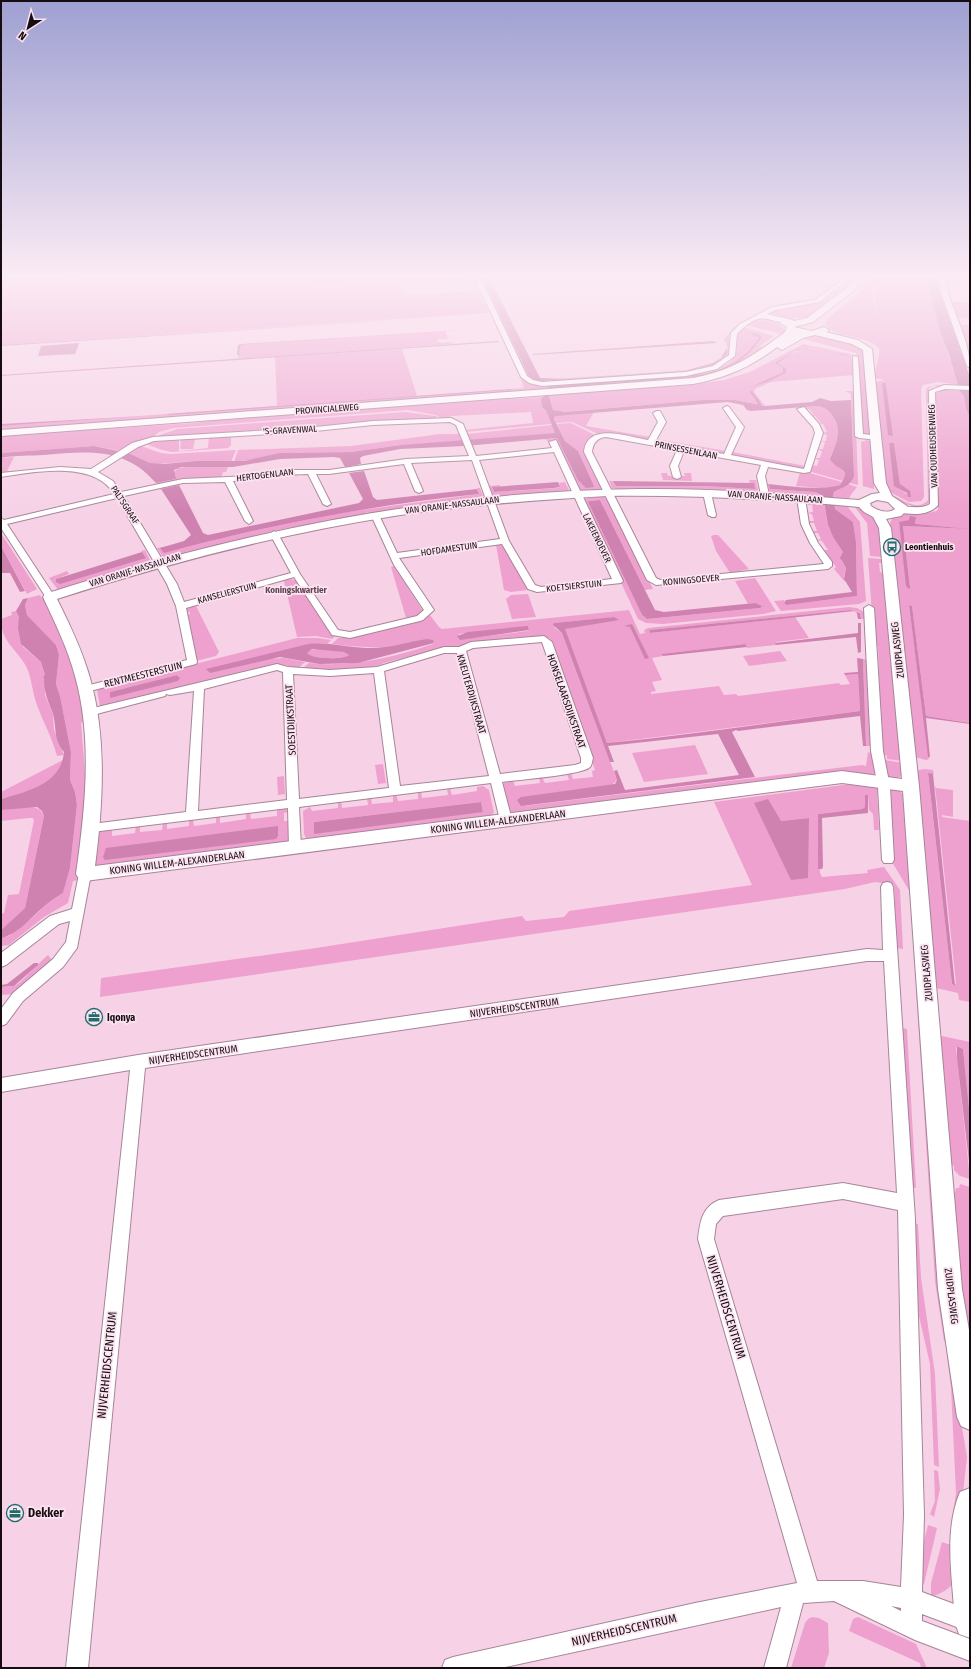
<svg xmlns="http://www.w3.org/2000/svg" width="971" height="1669" font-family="'Fira Sans Condensed',sans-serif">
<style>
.green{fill:#eea1ce;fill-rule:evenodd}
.water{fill:#cf82b0;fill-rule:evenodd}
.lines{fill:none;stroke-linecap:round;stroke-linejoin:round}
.stream-far1{stroke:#cf82b0;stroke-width:2}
.stream{stroke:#cf82b0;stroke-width:2.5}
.street-casing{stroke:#a68597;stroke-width:2}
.secondary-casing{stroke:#a68597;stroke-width:2}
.primary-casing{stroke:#a68597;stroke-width:2}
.street{fill:#fff;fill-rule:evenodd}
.secondary{fill:#fff;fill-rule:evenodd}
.primary{fill:#fff;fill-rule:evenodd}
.labels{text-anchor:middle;stroke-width:3.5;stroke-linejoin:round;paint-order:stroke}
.far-street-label{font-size:9px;fill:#180c13;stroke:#fbe4f0}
.far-poi-label{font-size:9px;font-weight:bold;fill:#180c13;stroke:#fbe4f0;text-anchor:start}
.far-neighbourhood-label{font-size:9px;font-weight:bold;fill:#614354;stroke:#fbe4f0}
.street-label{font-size:10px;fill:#180c13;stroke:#fbe4f0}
.poi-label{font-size:10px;font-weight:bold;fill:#180c13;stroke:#fbe4f0;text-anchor:start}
.near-street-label{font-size:12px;fill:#180c13;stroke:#fbe4f0}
.near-poi-label{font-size:12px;font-weight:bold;fill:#180c13;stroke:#fbe4f0;text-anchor:start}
</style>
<rect width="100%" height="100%" fill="#f7d2e6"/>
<g class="green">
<polygon points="1,279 75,279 1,283"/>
<polygon points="89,279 462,279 223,293 401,283 406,295 478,291 480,292 483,303 486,304 488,313 1,345 1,284"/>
<path d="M480,279H483L534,380H537L684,371C703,369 718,366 728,349L724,339L734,327L766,309L781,304L812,300L841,279H844L818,300L769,309L737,327L729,336L730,353L713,367L689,372L544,383L534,382L527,377Z"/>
<path d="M849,279H856L855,282L808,317L788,319L772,313V311C802,303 828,307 849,279Z"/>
<path d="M866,279H871L877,320L873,279H927L940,332L959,385L938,382L923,385L921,389L924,497L921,501L909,502L888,491L884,471L875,382L885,380L875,378C874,368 881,357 879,348C866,334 834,339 825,324C835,305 860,301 866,279ZM889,443L894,444L900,484L911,497L897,487Z"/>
<polygon points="950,302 970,302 970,318 956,317"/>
<polygon points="762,320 776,322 784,329 784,332 781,334 746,325 753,321"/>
<polygon points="958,325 970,325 970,348 967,347"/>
<path d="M743,327L774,336L760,346L762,347L745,362L708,377L1,431V426L524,388L521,379L519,377C527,379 530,386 544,385L695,374C708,372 732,368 736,353C738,347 735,340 737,334Z"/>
<polygon points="445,331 448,339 439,339 437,341 442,343 451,342 452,344 238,359 241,345"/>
<polygon points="817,334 826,335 864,348 872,434 864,434 861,432 863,431 863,422 860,418 859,393 861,392 860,382 858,380 856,353 800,338"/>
<path d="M803,344L851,354L854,375L771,382L755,389L754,392L765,406L735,400H703L561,412L553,410L549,395L691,385L724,380L750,372ZM797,349L827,351L844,355C818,349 800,344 778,363L784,367L786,373L768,382L750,387L783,372V368L775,363Z"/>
<polygon points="402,349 417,396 277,406 275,357"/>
<path d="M936,385L950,386H934L929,388L928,392L930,502C918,512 902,503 891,496L890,494C901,498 917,513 928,500L926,390L928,387Z"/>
<path d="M943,390L960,391C966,399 966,409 970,419V723L926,716L912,606L909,605L929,759L926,760L915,757L893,562H895V547L891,546C891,539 888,528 891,521C895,507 927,517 938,510L935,394ZM910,517L917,524L968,529L903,526L910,588L899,523L910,520Z"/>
<polygon points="845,391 852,391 855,395 858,485 850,483 854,476 851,394"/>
<polygon points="544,397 542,407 546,411 551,424 465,432 464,430 533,423 531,412 451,416 447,419 442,419 436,415 408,410 174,428 159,432 151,439 138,441 122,451 94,446 1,453 1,436 195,423 229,418 403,405"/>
<path d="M817,406C824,407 827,409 831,414C844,429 836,443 830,459L843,470L846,476L843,481L808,471L811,465L817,466L819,460L814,458H820L822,451L817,449H823L825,442L820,441H826L827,435L821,433L827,432L823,424L817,423H821L815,416L810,415H814L809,409H804L803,407Z"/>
<polygon points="405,412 436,416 438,419 157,438 157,436 177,429"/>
<polygon points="594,412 586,426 650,437 646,440 598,434 572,422 556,423 554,417 557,415"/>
<polygon points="571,423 595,435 586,446 585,451 603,490 579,490 555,441 547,441 545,439 558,438 585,487 593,487 578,451 565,441 557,424"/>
<polygon points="552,425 555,433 469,441 466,434"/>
<polygon points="440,434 461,434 463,441 401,445 351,452 279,453 256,459 234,462 238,450 351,446"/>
<polygon points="231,436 231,445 228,448 172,452 162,450 146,444 153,440 179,439 179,451 208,448 209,437"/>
<polygon points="195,439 193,449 180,449 181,440"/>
<polygon points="656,439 726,451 722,454 656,442"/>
<polygon points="867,440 873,442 874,489 863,486 861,442"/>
<polygon points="141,446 161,453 171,454 236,450 231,462 196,461 157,464 150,463 126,453"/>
<polygon points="733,452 805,466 801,469 732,456"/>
<polygon points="14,457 7,471 18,472 1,474 1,458"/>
<polygon points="195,466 228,467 226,472 223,472 221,478 189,478 158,485 156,483 176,479 173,473 178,468"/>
<polygon points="800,472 806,472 842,482 840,485 823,488 796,486"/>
<polygon points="661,473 667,473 668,476 685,476 684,473 691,473 692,481 663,480"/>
<polygon points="749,480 756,480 758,490 754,493 621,490 612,488 609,481 613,481 616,486 704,486 754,489 754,483 750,483"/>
<polygon points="565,482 569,490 566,493 497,497 492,495 489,486 500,485 500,487 492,487 494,492 558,488 560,487 559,483"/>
<polygon points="766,484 768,484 770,489 815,492 824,498 769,493"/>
<polygon points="848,484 857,487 850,496 849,500 833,499 834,492"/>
<polygon points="477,488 480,488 483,496 477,499 370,514 366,512 366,514 283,529 169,557 163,557 157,548 215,539 339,513 479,494"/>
<polygon points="602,496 608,499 653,589 645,590 600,500 589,501 588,502 642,615 647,619 760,608 755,603 748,604 735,581 755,578 776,611 763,614 663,624 646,623 638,619 582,499"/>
<polygon points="809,503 824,503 828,525 833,537 843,552 841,561 846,568 844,576 845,582 834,569 836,567 823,550 828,550 822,541 816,540 821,539 818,533 812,533 812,531 817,531 814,523 809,523 808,521 814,521 812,514 807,513 813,512 812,505 808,505"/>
<polygon points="833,504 847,506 860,522 866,601 859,604 781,611 774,601 785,600 784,601 787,605 857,596 856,542 853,522 835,509"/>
<path d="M854,506C859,506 862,508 866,511C881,520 881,540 883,557L870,556L867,523Z"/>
<polygon points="1,533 37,589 27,594 1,546"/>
<polygon points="714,535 718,535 749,569 730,573 716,551 711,536"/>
<polygon points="496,545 502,545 506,548 528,590 511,592 504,590"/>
<polygon points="145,550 150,560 142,563 142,565 59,591 49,578 67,571 69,574 56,579 145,557 141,551"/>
<polygon points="868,558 881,559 881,563 879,563 880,572 884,573 903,761 887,759 887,756 882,753 878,647 874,642"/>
<polygon points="394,566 423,611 420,615 406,618 391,567"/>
<polygon points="289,579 296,580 335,636 332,639 316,636 297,637 284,581"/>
<polygon points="528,594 536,617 512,619 506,599 511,595"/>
<polygon points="40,595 42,598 45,597 64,638 79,688 84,721 81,723 86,784 85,832 78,880 73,881 68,903 44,917 9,945 1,946 1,938 9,936 31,919 47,904 63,893 70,868 77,805 75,792 70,780 71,752 60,696 56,684 59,655 56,645 27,615 25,605 28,598"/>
<polygon points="195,604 219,652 216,656 196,661 186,615 190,614 190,612 186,613 186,608"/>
<path d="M849,607L857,608L866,613L867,619H861L860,612L851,610L649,630L650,633L795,617L809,638L776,642V645L747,648L744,644L661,654L663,656L652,658L662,680L652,682L656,691L651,692V694L719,686L724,695L736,694L738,696L839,683L841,685L850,684L845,675L858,674L860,711C775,722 691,733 607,743L564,629L616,617L554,623L555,628L562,633L617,780L612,785L523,806L862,765L866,766L868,752L875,755L876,772L872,775L512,814L508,811L502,785L506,781L513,780L515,786L540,783L539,777H542L545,783L569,780L567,774L571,773L573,779L593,777L592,771L595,770L550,639C538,632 482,642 466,644L458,648L445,647L384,663C362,674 328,670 303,668L309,663C349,668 395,657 433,644L434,643C418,638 401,646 385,647C367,648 350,646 332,644L338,638H348L422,620L430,615L439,627L442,629L629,610L640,634L645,633L644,630L648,628ZM528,626L529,630L527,631L463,639L458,634Z"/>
<path d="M16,611L19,617L23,647L41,662L45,675V695L53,715L54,730L64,755L57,756C52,737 43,722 37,705C32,692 32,678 26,666C16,648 1,642 1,619L12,615L11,612Z"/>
<path d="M297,638H318L331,640L327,644C303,642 286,650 265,659L284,658L305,662L298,668L292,669L287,665L276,664L100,707L97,689ZM177,675L179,676L110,697V692Z"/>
<path d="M318,649L345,652L349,655C342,660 312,659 306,653L309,650Z"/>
<polygon points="780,651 787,661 749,666 743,656"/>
<polygon points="863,659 867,660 874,746 866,746"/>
<polygon points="695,745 708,774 644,782 632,753"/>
<path d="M63,760C57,787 23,792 1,799V792Z"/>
<path d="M885,760L903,763L904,773C899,779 894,780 887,776Z"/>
<polygon points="383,764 386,783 378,784 375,765"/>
<polygon points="925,769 933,770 934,774 928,774 952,984 954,986 956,983 935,786 936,788 953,790 953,817 942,815 942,817 970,821 970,1002 959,1000 958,993 936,988 934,985 915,775 919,770"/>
<polygon points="284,776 285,794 278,795 277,777"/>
<path d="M851,784L877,788L879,830H874L873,814L869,810L868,795H865V807L862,809L818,814L820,873L822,877L868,873L867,870L884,867L900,890L903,949L897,948L894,885L875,882L845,889L100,997L101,978L316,948L522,916L526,921L564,917L569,911L752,885L714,802ZM809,818L791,880L781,821Z"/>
<path d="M483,786L489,790L494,813L490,816L312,839L306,838L304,834L303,811L310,807L312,811L338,808V801H341L342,808L368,805L367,798H371L372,804L393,802V795L396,794L398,801L418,799V792L421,791L422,798L448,795L447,788H450L452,795L477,791V787ZM481,802L483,811L314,833V822Z"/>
<polygon points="889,787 900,791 906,799 917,985 910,892 892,862"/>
<path d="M25,807C35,807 40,807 44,816L25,908L1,930V914L4,913L8,895L19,894L34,820L33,818H29L1,821V810Z"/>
<polygon points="277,809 286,809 289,812 284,813 284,821 290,821 290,839 287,842 93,869 97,835 100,831 112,829 112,836 135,833 136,826 140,825 140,832 162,830 163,823 167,823 167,829 189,826 189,819 193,819 194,826 216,823 216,816 220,816 220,823 246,819 246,813 250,812 251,819 277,816"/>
<path d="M48,955L51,959L50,964L15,994L1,995V987C5,987 10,987 14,986C22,983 40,961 48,955Z"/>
<polygon points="916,988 920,989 948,1342 944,1341 935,1281"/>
<polygon points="902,1028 907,1029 916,1188 911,1187"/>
<polygon points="942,1036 970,1042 970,1118 963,1049 958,1046 956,1048 970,1179 960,1176 954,1170 954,1166 948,1164 938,1039"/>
<polygon points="960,1184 970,1187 970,1330 962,1318 950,1191 955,1193 956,1188 959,1188"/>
<polygon points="913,1223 918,1224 921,1278 935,1374 939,1467 934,1465 930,1364 916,1303"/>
<polygon points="947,1355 950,1356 967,1457 959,1529 951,1526 956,1493 951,1388"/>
<polygon points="934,1470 938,1471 940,1489 934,1517 930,1514 935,1501"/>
<polygon points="928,1525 937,1528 924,1584 922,1585 919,1560"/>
<path d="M942,1542L960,1548C958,1571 960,1588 933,1596L931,1595V1583Z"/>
<polygon points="812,1617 819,1618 828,1623 829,1653 824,1668 791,1668 805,1623 808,1619"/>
<polygon points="858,1617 916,1644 927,1668 921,1668 920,1663 849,1631 853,1619"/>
</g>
<g class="water">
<polygon points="462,279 474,279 476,283 474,283 472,279 223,293"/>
<polygon points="483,279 490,279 540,378 565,379 688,370 713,363 721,358 727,348 727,353 715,364 692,370 537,381 529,376"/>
<polygon points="927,279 938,279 939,290 970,377 970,419 966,408 964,397 960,391 949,355 940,332"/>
<polygon points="477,315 1,346 1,345"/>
<polygon points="492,328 241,345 239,355 237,355 238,345 241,344"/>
<polygon points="497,341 500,342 1,376 1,375"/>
<polygon points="714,341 717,343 533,355 533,354"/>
<polygon points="79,343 75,354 38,356 41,346"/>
<polygon points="797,349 827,351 847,355 848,358 847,356 827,351 801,350 795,351 778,363 786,369 786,373 768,382 750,387 783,372 783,368 775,363"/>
<polygon points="882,383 885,383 886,386 893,436 888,435"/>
<polygon points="512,389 511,390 167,415 168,414"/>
<path d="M544,396H549L553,410L564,412L703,400H735L765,406L812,402L820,398L831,401L851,400L854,476C851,486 842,487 834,492L833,497L835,509L853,522L856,542L857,596L787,605L784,603L786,600L852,592L844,579L846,568L840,558L843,552L833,537L828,525L823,496L815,492L770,489L768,484C792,486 816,491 840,485C853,466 837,472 830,459C836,443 844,429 831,414C827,409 824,407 817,406L751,411L747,410L743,405L728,402L555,416L554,419L565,441L578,451L593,484L594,487L586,488L578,480L557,438L465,446L400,449L363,456L360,458L361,464L345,467L340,458L334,457L280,459L233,467H181L174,470L176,479L156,483C125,447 88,451 44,455C30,456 15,455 1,458V453L94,446L128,453L150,463L164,464L196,461H244L279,453L351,452L401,445L555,433L546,411L542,407L541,399Z"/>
<polygon points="142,416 1,426 1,424"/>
<polygon points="889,443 894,443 900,484 910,491 911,497 908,497 907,493 894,486"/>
<path d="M364,471L373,497L377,500L477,489L479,494C372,505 268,525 164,553L160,548L184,541L191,535L161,489L179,485L203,533L208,535L359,503L363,499L349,473Z"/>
<polygon points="613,481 754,483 755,489 704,486 616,486"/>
<polygon points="558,482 560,487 554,488 494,492 492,487"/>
<polygon points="600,500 655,610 664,612 755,603 762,606 760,608 647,619 642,615 588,502 589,501"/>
<polygon points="910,516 916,517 915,523 917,524 970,529 903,526 910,588 909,589 906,586 899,522 909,520"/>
<polygon points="1,546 25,591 20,592 10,573 1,573"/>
<polygon points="142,552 146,558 60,584 56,582 56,579"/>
<path d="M28,598L25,605L27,615L56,645L59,655L56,684L60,696L71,752L70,780L75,792L77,805L70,868L63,893C58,896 52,900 47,904C33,915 20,933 2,938L1,930L25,908L44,816L42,811L37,807L1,810V799C27,791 61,785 64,752C53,738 57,729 53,714C48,701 44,693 44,678L43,677L45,675L41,662L21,644L18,628L19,617L16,611L23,599Z"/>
<polygon points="909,605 912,606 926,716 970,723 970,724 926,718 930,757 928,757"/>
<polygon points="851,610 860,613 861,619 858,619 857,613 854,611 650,633 649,630"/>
<path d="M614,617L619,620L565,629L607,743C691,735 775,722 860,711L858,674L845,675L844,673L858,672L857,658L863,659L866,746H863L860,716L738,731L736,730L732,732L755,777L521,806L517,800L521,797L615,784L617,780L614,771L617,770L625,790L739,775L718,734L608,746L614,762H610L562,633L553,625L554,623Z"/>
<polygon points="858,623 861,623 861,652 858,653 856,637 776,645 775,643 858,633"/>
<polygon points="632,624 649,658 645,659 630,627 624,626"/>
<polygon points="526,626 528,626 529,630 460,640 457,636 468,632"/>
<path d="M427,639L433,640L434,643L358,663L319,664L280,657L210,673L206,669L308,644C327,642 347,647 366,648C388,649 407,642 427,639ZM312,649L344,652L349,655C342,660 312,659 307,653Z"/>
<polygon points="745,644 747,647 663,656 661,654"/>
<polygon points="177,675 180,678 178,681 110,698 110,692"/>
<polygon points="928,773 933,774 955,986 952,984"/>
<polygon points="865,795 868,795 868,813 822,818 823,867 822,869 818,869 818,814 862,809 865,807"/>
<polygon points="768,799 781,821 809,818 808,878 791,880 754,803"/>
<polygon points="481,802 483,812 314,834 314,822"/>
<polygon points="278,826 278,836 276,839 105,860 103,857 106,848"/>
<polygon points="34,963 38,963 38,965 14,986 1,987 1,985 7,984"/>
<polygon points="957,1046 963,1049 970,1118 970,1170 957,1059"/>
</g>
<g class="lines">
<g class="stream-far1">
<polyline points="549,387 705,375 722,370 734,364 749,352 761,337 753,334"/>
<polyline points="751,392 758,401"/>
</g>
<polyline class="stream" points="757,400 760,405 757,406"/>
<g class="street-casing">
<g id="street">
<path d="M475,279H481L527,376L533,380L542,382L686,372L713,366L729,355L731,333L740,324L772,307L815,300L844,279H850L819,302L776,310L767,314L793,320V322C766,325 764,306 737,334L735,356L717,369L686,376L542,386L529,383L521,377Z"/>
<path d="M939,279H945C950,308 970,339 970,368L967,366L942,295Z"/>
<polygon points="853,356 858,357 863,434 879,436 879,440 859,438 855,436"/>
<path d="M944,385L970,386V390L945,389L935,392L938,505C929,516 911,515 898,512L897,510C905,503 920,511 930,504L929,391Z"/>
<path d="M727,406L729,407L744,427L731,455L804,469L815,433L813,427L797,409L804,407L819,424L823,433L810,472L804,473L768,467L765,476L769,495L765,497L761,495L757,476L761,465L684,451L678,466L681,477L677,479L673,477L670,466L677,450L606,437C597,438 593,443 592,452L656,578L660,580L824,564L810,543L801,524L797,498L801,496L805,498L809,524L818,543L832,562V566L828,569L656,585L647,580L584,452C587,421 629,437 648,440L658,422L653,413L657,411H660L666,422L655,442L724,454L736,427L723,408Z"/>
<path d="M451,418L463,424L476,456L552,448L549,442L556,440L623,581L621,583L537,592L528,589L502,544L399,558L434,610L423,620L420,621L350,638L332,635L294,577L186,608L197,662L196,664L86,692L81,689L82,687L187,660L176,606L167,584L117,498L7,524L55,597L53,599H47L1,528V518L4,520L114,494C94,460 33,472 1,477V473L60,467L91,469L132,443L153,437L306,428L373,421ZM450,422L456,425L469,456L406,459L329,470H286L251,476L183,479L121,492L113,481L98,472L138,447L154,441L306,432L373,425ZM554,452L612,579L541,587L535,585L509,541L479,460ZM472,460L500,539L397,553L379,515L375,513H372L371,515L394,565L424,610L417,616L350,632L338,630L300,574L278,534L274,531L270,534L291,573L184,602L177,584L124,496L183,483L225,482L245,521L249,524L253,521L233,481C258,480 283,474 308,474L323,504L327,506L331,504L316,474H329L404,464L415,491L419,493L423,491L411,463Z"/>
<polygon points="704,491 711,493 716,515 715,517 712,517 708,515 703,493"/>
<polygon points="869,605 874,608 883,751 890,787 894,860 892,863 884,863 882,860 878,787 871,751 864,608"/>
<path d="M544,636L552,642L593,758C592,761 592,765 590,767C583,775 516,780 502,782L512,820L510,823H502L500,820L491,783L299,807L301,847L299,850H291L289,847L288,808L92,832L88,831L86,828L88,825L92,824L186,812L194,691L170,695L166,694L165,696L89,716L85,714L84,712L85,710L277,664L288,667L330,670L377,667L444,647H459L471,642ZM542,642L581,758V763L575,765L500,774L466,651L473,648ZM444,653H457L489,776L400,786L384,671ZM277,670L283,672L287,800L198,811L204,689ZM374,673L389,788L299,799L293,674L330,676Z"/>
<polygon points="85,869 89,871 91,874 77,948 63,967 23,1001 6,1024 1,1026 1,1009 13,993 53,959 66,942 70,921 59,924 6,965 1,967 1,953 50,916 72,909 79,874 81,871"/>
<path d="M887,882L891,883L893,887L915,1219L924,1515L922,1592L970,1610V1632L922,1614V1621L970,1639V1661L915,1640L834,1601L803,1603L786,1668H764L781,1607L501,1668H442L445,1660L453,1657L695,1603L797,1583L698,1239C700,1222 702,1207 719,1200L843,1183L897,1193L884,961H867L145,1068L88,1668H66L130,1070L1,1092V1078L138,1055L867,949L883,950L881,887L883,883ZM843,1199L898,1210L904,1515L901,1587L863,1581H817L714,1239L716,1224L723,1216ZM891,1606L901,1608V1611Z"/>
</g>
</g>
<g class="secondary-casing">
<g id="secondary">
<path d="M818,330L858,340L872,349L886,483L892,496L907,506V510L901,516L886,519L891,528L919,786L962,1289L970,1336V1430L961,1426L957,1417L938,1289L903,791L842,783L85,881L79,879L76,874C85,810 93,740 75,676C68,649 55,623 43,597L45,594C239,532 435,491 639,489C713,488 786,494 859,500L872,494L880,493L874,483L863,350L852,344L815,335V331ZM607,496C691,495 775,499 859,507L864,512L873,517L879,528L902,779L842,771L95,866C103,804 107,738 90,678C82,650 70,625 57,599C168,563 279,534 394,516C464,505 536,500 607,496ZM877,500L888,502L895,509C887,514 878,511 871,506L870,503Z"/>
<path d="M970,1488V1638L959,1634L955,1623C953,1580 943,1533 960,1492Z"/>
</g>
</g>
<g class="primary-casing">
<path id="primary" d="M854,279H862L855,290L813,322L794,327L812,331L824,327L829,330L827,332L803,338L782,350L777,347C751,367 726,378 693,384L1,436V430L693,378C732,371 755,355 785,332L787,327L780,323L782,321L790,322L807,318L849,286Z"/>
</g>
<use href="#street" class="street"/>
<use href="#secondary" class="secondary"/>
<use href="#primary" class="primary"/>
</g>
<linearGradient id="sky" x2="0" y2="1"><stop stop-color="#9ea0d2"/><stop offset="0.54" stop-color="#fbebf4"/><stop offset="1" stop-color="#fbebf4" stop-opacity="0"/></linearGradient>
<rect width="971" height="512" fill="url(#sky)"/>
<defs>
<g id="bus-ring" transform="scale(0.9)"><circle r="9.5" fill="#fbe4f0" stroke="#1f6c6d" stroke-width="1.5"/><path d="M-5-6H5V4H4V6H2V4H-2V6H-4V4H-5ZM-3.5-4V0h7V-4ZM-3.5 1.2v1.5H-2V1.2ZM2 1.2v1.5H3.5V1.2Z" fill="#1f6c6d"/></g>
<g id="office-ring" transform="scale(0.9)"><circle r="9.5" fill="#fbe4f0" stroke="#1f6c6d" stroke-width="1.5"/><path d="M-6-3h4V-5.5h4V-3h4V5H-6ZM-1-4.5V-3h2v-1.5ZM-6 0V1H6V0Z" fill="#1f6c6d"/></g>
</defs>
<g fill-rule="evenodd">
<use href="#bus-ring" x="892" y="547"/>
<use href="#office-ring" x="94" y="1017"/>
<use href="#office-ring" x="15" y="1513"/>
</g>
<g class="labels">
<g class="far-street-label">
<text transform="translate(327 409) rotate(-4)" y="3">PROVINCIALEWEG</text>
<text transform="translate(290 430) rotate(-3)" y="3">'S-GRAVENWAL</text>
<text transform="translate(933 446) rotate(-92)" y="3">VAN OUDHEUSDENWEG</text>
<text transform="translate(686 450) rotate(11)" y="3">PRINSESSENLAAN</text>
<text transform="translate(265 475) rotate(-7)" y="3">HERTOGENLAAN</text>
<text transform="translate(775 497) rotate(4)" y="3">VAN ORANJE-NASSAULAAN</text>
<text transform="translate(125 505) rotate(57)" y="3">PALTSGRAAF</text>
<text transform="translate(452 505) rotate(-7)" y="3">VAN ORANJE-NASSAULAAN</text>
<text transform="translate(597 538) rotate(64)" y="3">LAKEIENOEVER</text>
<text transform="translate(449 549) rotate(-8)" y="3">HOFDAMESTUIN</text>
<text transform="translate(135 570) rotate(-17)" y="3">VAN ORANJE-NASSAULAAN</text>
<text transform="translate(691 580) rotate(-5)" y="3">KONINGSOEVER</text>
<text transform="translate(574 586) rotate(-6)" y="3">KOETSIERSTUIN</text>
<text transform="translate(227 593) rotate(-15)" y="3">KANSELIERSTUIN</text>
</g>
<g class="far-poi-label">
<text x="905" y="550">Leontienhuis</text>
</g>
<g class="far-neighbourhood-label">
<text x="296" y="593">Koningskwartier</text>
</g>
<g class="street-label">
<text transform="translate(897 650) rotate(-96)" y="4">ZUIDPLASWEG</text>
<text transform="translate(143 674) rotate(-14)" y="4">RENTMEESTERSTUIN</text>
<text transform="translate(472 694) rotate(74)" y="4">KNEUTERDIJKSTRAAT</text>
<text transform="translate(567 701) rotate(71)" y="4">HONSELAARSDIJKSTRAAT</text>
<text transform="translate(290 720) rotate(-93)" y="4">SOESTDIJKSTRAAT</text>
<text transform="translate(498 821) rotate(-7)" y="4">KONING WILLEM-ALEXANDERLAAN</text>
<text transform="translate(177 862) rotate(-7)" y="4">KONING WILLEM-ALEXANDERLAAN</text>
<text transform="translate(926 973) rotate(-95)" y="4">ZUIDPLASWEG</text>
<text transform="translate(514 1007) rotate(-8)" y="4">NIJVERHEIDSCENTRUM</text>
<text transform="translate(193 1054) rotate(-8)" y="4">NIJVERHEIDSCENTRUM</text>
<text transform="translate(952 1296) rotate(83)" y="4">ZUIDPLASWEG</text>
</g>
<g class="poi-label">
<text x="107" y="1021">Iqonya</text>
</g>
<g class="near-street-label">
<text transform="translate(726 1307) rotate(73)" y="4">NIJVERHEIDSCENTRUM</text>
<text transform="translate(107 1365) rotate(-84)" y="4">NIJVERHEIDSCENTRUM</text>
<text transform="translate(624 1630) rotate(-13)" y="4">NIJVERHEIDSCENTRUM</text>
</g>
<g class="near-poi-label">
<text x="28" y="1517">Dekker</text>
</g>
</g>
<rect width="971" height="1669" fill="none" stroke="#180c13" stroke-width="4"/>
<g transform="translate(28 28) rotate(216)" stroke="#fbe4f0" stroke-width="3" paint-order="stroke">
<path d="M0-3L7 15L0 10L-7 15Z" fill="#180c13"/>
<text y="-6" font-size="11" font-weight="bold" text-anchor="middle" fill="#180c13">N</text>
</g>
</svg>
